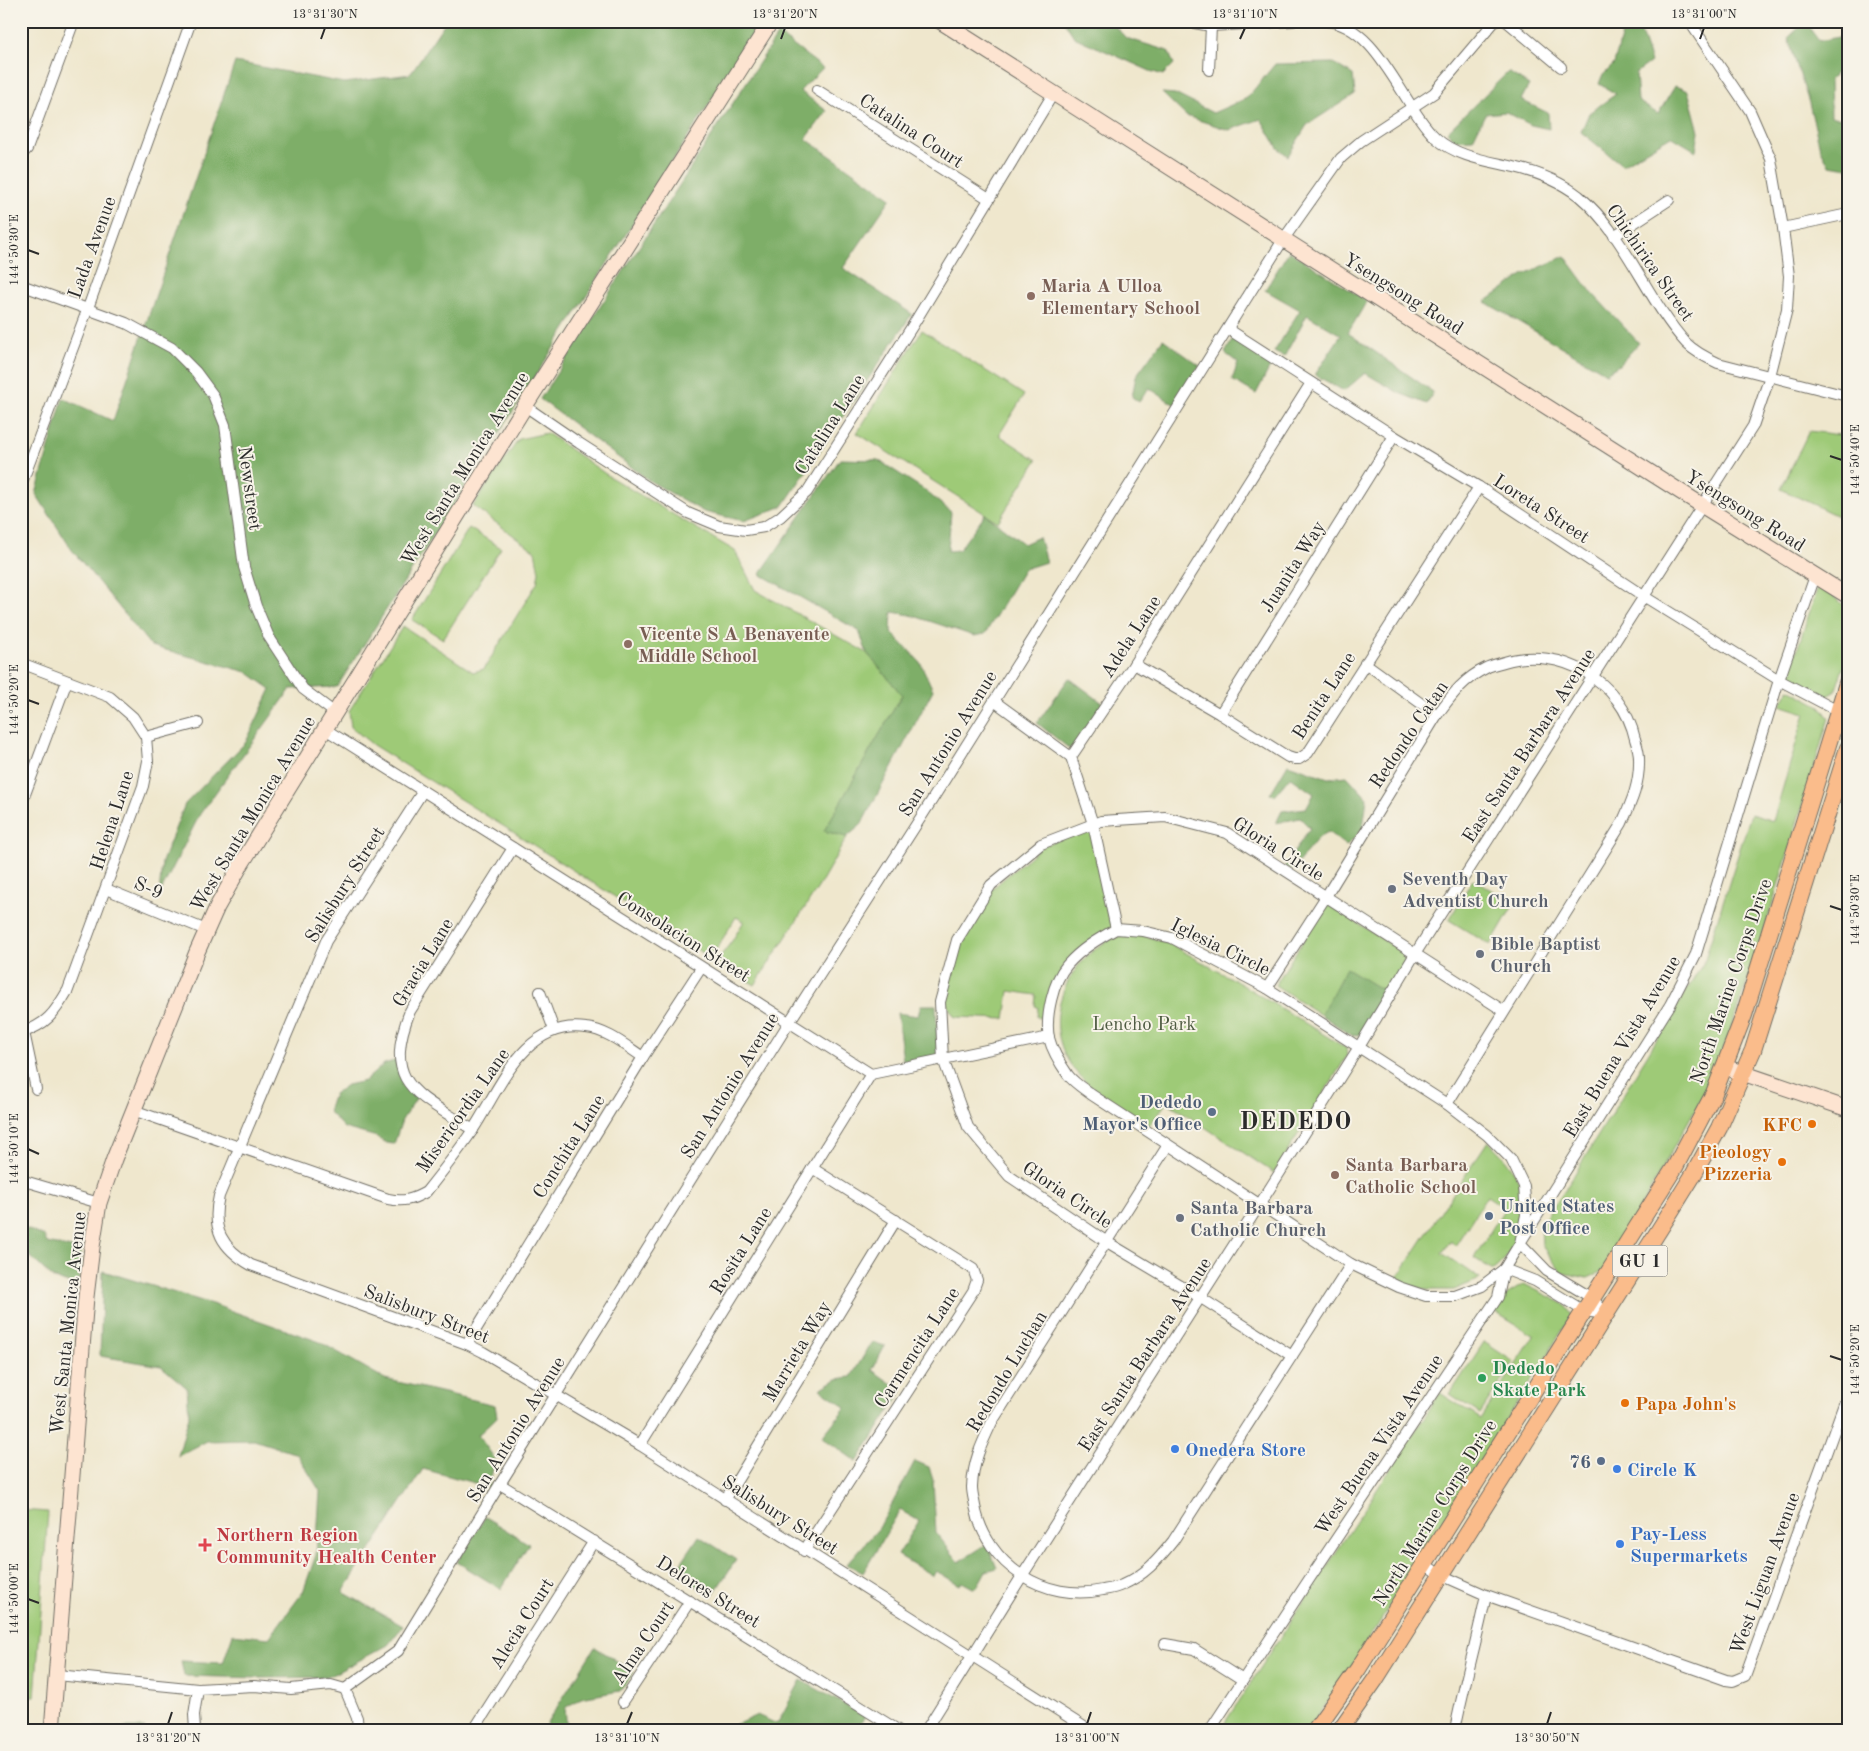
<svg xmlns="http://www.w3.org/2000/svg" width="1869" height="1751" font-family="'Old Standard TT',serif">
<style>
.green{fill:#9eca77;stroke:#647a51}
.forest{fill:#7eae68;stroke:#546c4a}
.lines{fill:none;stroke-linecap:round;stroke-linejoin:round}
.minor-casing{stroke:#706d64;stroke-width:12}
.secondary-casing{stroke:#706d64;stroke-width:17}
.primary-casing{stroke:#706d64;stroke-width:18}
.minor{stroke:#fff;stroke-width:10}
.secondary{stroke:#fde4d1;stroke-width:15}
.primary{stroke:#fabc8b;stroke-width:16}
.ticks{fill:none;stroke:#2b2b2b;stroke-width:2}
.education-dot{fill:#8d6e63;stroke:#f7f3e8;stroke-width:2}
.worship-dot{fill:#6b7280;stroke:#f7f3e8;stroke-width:2}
.service-dot{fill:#5c6f8a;stroke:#f7f3e8;stroke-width:2}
.food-dot{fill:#e8710a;stroke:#f7f3e8;stroke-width:2}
.leisure-dot{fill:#2e9e5b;stroke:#f7f3e8;stroke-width:2}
.shop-dot{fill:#3f7fe0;stroke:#f7f3e8;stroke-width:2}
.health-dot{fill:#e0444e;stroke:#f7f3e8;stroke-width:2}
.labels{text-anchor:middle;stroke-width:4;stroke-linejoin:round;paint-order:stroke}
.shield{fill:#f7f3e8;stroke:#686764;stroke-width:1}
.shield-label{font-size:18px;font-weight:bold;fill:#2b2b2b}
.street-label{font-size:19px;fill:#2b2b2b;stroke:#f7f3e8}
.education-label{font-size:19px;font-weight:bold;fill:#785e54;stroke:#f7f3e8;text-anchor:start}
.worship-label{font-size:19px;font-weight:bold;fill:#5b616d;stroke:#f7f3e8;text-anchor:start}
.park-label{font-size:19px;fill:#4e5b42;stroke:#f7f3e8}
.service-label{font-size:19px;font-weight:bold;fill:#4e5e75;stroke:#f7f3e8;text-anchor:end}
.food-label{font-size:19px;font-weight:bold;fill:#c56008;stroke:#f7f3e8;text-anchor:end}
.leisure-label{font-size:19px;font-weight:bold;fill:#27864d;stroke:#f7f3e8;text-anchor:start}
.shop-label{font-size:19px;font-weight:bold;fill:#366cbe;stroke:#f7f3e8;text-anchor:start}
.health-label{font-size:19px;font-weight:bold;fill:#be3a42;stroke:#f7f3e8;text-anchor:start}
.district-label{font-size:24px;font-weight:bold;letter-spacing:1px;fill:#2b2b2b;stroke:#f7f3e8}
.neatline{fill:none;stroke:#2b2b2b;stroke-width:2}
.ticks-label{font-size:12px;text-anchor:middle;fill:#2b2b2b}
</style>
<rect width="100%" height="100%" fill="#f7f3e8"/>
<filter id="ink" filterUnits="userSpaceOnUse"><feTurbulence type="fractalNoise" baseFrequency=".02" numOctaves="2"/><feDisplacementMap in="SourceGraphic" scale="10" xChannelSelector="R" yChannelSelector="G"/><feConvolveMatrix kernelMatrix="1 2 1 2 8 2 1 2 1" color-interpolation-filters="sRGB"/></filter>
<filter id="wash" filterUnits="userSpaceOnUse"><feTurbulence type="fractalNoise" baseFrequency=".0096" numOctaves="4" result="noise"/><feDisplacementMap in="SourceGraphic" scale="20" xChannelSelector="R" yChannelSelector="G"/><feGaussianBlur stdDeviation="1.12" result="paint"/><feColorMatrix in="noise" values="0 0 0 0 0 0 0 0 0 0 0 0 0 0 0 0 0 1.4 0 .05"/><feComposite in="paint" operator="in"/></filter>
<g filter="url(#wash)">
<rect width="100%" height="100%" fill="#efe7cd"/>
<g class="green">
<polygon points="922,330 1024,395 999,435 1037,460 998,522 857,433"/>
<polygon points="1809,431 1848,436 1848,521 1781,489"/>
<polygon points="547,433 610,477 735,551 755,590 867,653 902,695 825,831 847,837 819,886 755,985 716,962 732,941 744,921 736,917 711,958 516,834 373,745 351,727 349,711 403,626 473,672 484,669 537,583 539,572 535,551 473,506 519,439"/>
<polygon points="469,528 501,548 443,639 412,620"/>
<polygon points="1819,584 1847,608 1848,611 1848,653 1835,692 1826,697 1789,674"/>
<polygon points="1789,689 1820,706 1829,718 1765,928 1728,1037 1707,1088 1605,1270 1588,1278 1562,1273 1542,1246 1541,1224 1568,1185 1704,962 1751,814 1773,821 1805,713 1780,705"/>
<polygon points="1092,828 1114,928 1064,965 1046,1017 1037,1017 1038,1007 1035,1006 1036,995 1009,991 1005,1019 955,1017 945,1002 959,940 993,888 1042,846"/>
<polygon points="1473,879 1514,904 1490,945 1449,920"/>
<polygon points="1327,903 1405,954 1404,965 1360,1034 1353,1036 1275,985"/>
<path d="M1143,935L1170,944L1241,984L1346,1048L1347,1056L1274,1173L1167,1102L1149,1126C1125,1110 1096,1095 1076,1072C1046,1035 1055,990 1085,958C1094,949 1108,939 1120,936C1127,935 1136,935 1143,935Z"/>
<path d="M1488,1141C1501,1154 1514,1167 1520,1185C1522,1189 1521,1195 1521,1200C1521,1226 1515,1254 1493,1270L1474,1258L1505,1208L1487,1196L1455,1246L1451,1241L1442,1253L1480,1279L1454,1290H1426L1395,1281Z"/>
<polygon points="1524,1284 1564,1304 1572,1315 1341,1684 1307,1730 1220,1730 1440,1393 1481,1419 1534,1336 1495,1312 1503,1297"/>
<polygon points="1484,1342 1514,1362 1480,1414 1450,1394"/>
<polygon points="21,1510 48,1512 35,1697 21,1697"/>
</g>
<g class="forest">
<polygon points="446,21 762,21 337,687 291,689 200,814 159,895 162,862 185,804 246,742 271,689 247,672 151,646 72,550 36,494 63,398 113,421 235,62 344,83 410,74"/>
<polygon points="1062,21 1110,21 1126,38 1168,51 1174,64 1163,75 1150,71 1074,37 1066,24"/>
<polygon points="1604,21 1637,21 1651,62 1636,73 1638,101 1658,114 1675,86 1688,91 1699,131 1696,151 1671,136 1622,165 1581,132 1589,113 1616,94 1599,84 1602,76 1614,64 1622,34"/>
<polygon points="1805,22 1819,41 1843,36 1848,58 1830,80 1831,116 1848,121 1848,168 1829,165 1820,148 1809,103 1788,38"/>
<polygon points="778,34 823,68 800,91 827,111 806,139 891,198 843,268 912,314 783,506 744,521 704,512 650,481 540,399"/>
<polygon points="1333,63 1353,75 1355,94 1307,125 1288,156 1278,148 1261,119 1229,130 1186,116 1162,93 1175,94 1213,113 1247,98 1275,64"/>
<polygon points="1508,72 1529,85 1521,100 1548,113 1549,129 1531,125 1506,112 1485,114 1473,139 1455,140 1447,132"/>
<polygon points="1289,251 1367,301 1348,333 1433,392 1427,404 1399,393 1365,373 1344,391 1315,375 1341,335 1307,315 1284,357 1274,352 1300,310 1265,290"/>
<polygon points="1565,256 1593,294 1639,343 1619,365 1606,373 1485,302 1523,275"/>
<polygon points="1234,337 1272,363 1256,394 1232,380 1238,363 1225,353"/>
<polygon points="1163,339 1200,366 1175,405 1149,388 1139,402 1132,397 1136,376"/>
<polygon points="840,459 878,460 923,489 951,512 948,551 959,550 985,514 1024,544 1039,537 1046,562 1024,569 985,634 974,636 911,615 892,612 891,632 920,662 933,690 861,825 847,837 824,831 902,695 867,653 859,631 760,574"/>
<polygon points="1069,678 1104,704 1071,750 1037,723"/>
<polygon points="1288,764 1328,778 1347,776 1367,798 1363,829 1346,846 1328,832 1318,838 1293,869 1284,867 1310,828 1300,818 1276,823 1282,811 1306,808 1314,794 1290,777 1275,795 1270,794"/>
<polygon points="1346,968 1387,993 1360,1034 1353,1036 1321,1015"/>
<polygon points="921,1005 936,1005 938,1055 903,1061 897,1013 918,1016"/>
<polygon points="397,1060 417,1097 402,1120 394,1144 386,1143 377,1137 344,1128 328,1111 334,1094 347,1085 365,1081 384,1064"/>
<polygon points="21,1227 44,1236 47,1243 81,1250 78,1286 53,1278 21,1248"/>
<polygon points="103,1271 212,1304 320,1342 385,1379 495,1405 497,1417 478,1435 495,1459 489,1487 423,1469 343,1592 403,1626 388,1645 328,1677 259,1678 184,1676 181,1661 223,1663 233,1634 269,1638 303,1592 316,1555 320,1491 297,1454 254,1440 207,1441 178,1456 189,1416 187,1388 161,1366 100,1356"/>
<polygon points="872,1342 885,1346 872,1370 902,1391 857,1462 822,1437 846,1407 820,1389 837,1379 851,1377"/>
<polygon points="915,1461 929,1467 933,1480 936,1533 959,1562 987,1544 997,1568 986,1571 977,1587 973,1588 962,1582 960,1585 936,1571 933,1576 898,1555 919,1521 900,1510 863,1573 847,1564 879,1528"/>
<polygon points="485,1517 529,1544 501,1589 457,1562"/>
<polygon points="699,1536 736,1560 712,1596 675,1572"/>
<polygon points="595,1647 634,1672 620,1691 581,1698 565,1708 567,1730 547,1730 547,1723"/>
<polygon points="801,1680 865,1716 856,1730 725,1730 757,1715 777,1724"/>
<polygon points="68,1727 145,1728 144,1730 68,1730"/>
</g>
</g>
<g filter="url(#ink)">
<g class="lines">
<g class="minor-casing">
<g id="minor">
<polyline points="1183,21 1211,26 1293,21"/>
<path d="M1325,21C1378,24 1402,106 1436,138C1456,157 1489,161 1514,167C1536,172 1561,182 1579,196C1625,234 1647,300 1686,343C1695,352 1707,358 1718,363L1843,395"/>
<polyline points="1506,21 1561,67"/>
<polyline points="1209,70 1211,26"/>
<polyline points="817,90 989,199"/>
<polyline points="21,155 27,149 74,21"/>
<polyline points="1783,228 1848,214"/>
<polyline points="1614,236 1669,200"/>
<polyline points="21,285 126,323 172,348 196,372 213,395 225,425 244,567 256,606 269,637 303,689 335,713"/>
<polyline points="1228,329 1394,436 1479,487 1645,597 1779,680 1838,711"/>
<polyline points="525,406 579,443 688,513 719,526 746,530 764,527 780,517 807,492 913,325 1053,94"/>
<polyline points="21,485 88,308 191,21"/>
<path d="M21,663L110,697L133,717L146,737L148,761L143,786L68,990C54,1014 47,1024 21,1033"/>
<polyline points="1365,663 1437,715"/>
<polyline points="1134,664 1220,714 1288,757 1294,759 1299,759 1308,753 1479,487"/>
<polyline points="994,701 1071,757"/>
<polyline points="1220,714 1394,436"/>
<polyline points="325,729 871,1074 1049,1037"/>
<polyline points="146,737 198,723"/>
<path d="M423,791L326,941L219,1196C211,1229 222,1248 251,1265L467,1344L483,1352L640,1445L1089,1730"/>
<polyline points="21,805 67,681"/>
<polyline points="106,889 206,930"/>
<path d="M1116,929L1143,931L1172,938L1267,988L1447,1104L1487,1135L1511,1159L1524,1186L1526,1215L1520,1243L1504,1269L1482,1286L1455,1296H1426L1399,1287L1351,1264L1092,1095C1084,1089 1074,1083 1068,1075C1061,1065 1052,1050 1049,1038C1045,1017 1053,981 1067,965C1081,949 1098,939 1116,929Z"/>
<polyline points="1116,929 1093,824 1071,757 1134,664 1311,383"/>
<path d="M1267,988L1325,898L1437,715C1452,695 1463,679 1486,668C1491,665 1498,664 1504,662C1561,645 1622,681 1635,739C1637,745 1639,752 1639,758C1640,783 1632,801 1622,823L1447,1104"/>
<polyline points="540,992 554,1030"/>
<polyline points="24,1032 36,1089"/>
<path d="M133,1110L388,1199C403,1202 412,1200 426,1192C442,1172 458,1152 472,1131C500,1089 524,1019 586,1028C607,1030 626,1046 643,1057"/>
<path d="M473,1130C418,1094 381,1085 410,1011L513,848"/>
<path d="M1168,1145L992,1422C981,1445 973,1462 972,1487C972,1493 974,1500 975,1506C986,1565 1045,1603 1103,1590C1109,1589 1116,1588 1122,1585C1145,1575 1158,1560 1173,1541L1351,1264"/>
<polyline points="21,1180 99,1203"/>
<polyline points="1606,1314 1592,1298 1547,1271 1520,1243 1670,1005 1696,954 1779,680 1815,576"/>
<polyline points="467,1344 643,1057 701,968"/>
<polyline points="1292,1356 1201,1298 1107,1242 1009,1176 968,1127 943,1059 940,1002 957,940 991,885 1041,844 1101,821 1165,817 1227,833 1504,1011"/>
<polyline points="640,1445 871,1074"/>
<polyline points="500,1484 898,1730"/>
<polyline points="725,1500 896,1220"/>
<polyline points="804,1551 973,1291 977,1280 973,1269 812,1168"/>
<path d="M1424,1564L1441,1575L1486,1595C1477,1640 1464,1684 1455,1730"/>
<polyline points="1486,1595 1726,1680 1733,1681 1745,1676 1848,1393"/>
<polyline points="1165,1644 1194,1649 1243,1680"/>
<polyline points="57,1675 198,1689 254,1686 291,1689 331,1685 345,1689 398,1651 500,1484 790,1021 932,800 1283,240 1341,158 1361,141 1434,93 1495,21"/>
<polyline points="345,1689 357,1718 358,1730"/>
<polyline points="623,1702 690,1601"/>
<polyline points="477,1725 594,1541"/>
<polyline points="195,1730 194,1715 198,1689"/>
<polyline points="926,1730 1022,1576 1260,1204 1359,1047 1415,954 1753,426 1770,376 1787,309 1789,276 1783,228 1771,159 1750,111 1689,21"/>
<polyline points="1210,1730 1310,1578 1498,1297 1504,1269 1535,1281 1584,1311 1606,1314"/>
</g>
</g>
<g class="secondary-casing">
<g id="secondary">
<polyline points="940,21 1703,506 1848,596"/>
<polyline points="1725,1067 1848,1109"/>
<polyline points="52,1730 86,1297 92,1247 99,1203 114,1159 197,952 217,907 242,863 525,406 771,21"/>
</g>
</g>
<g class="primary-casing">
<g id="primary">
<polyline points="1315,1730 1358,1669 1675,1167 1714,1093 1744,1015 1848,680"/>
<polyline points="1340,1730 1375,1680 1666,1219 1692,1177 1719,1128 1753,1050 1848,748"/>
</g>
</g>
<use href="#minor" class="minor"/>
<use href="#secondary" class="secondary"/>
<use href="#primary" class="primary"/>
</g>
</g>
<path class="ticks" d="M321,39L325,28M781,39L785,28M1240,39L1245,28M1700,39L1704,28M28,250L39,254M1830,456L1842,460M28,700L39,704M1830,906L1842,910M28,1149L39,1154M1830,1356L1842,1360M28,1599L39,1603M168,1724L172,1712M627,1724L632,1712M1087,1724L1091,1712M1547,1724L1551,1712"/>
<g class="education-dot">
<circle cx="1031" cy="296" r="5"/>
<circle cx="628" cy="644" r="5"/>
<circle cx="1335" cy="1175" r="5"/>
</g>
<g class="worship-dot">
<circle cx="1392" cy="889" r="5"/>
<circle cx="1480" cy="954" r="5"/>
<circle cx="1180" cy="1218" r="5"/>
</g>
<g class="service-dot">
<circle cx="1212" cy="1112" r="5"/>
<circle cx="1489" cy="1216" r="5"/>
<circle cx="1601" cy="1461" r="5"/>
</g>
<g class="food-dot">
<circle cx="1812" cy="1124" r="5"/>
<circle cx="1782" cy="1162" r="5"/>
<circle cx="1625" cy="1403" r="5"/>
</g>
<circle class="leisure-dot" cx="1482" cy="1378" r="5"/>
<g class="shop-dot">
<circle cx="1175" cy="1449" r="5"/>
<circle cx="1617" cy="1469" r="5"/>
<circle cx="1620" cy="1544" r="5"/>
</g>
<path class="health-dot" d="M202.5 1537.5h5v5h5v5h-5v5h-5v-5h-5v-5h5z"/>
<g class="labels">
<rect class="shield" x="1612.5" y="1245.5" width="55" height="31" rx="4"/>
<g class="shield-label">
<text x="1640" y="1267">GU 1</text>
</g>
<g class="street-label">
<text transform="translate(912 130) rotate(33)" y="7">Catalina Court</text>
<text transform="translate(91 247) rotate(-70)" y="7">Lada Avenue</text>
<text transform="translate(1651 262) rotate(55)" y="7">Chichirica Street</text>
<text transform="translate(1404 293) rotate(32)" y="7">Ysengsong Road</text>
<text transform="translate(829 424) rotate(-58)" y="7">Catalina Lane</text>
<text transform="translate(464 468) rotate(-58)" y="7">West Santa Monica Avenue</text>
<text transform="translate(251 488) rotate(82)" y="7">Newstreet</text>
<text transform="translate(1542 508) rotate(33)" y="7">Loreta Street</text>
<text transform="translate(1746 510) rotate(32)" y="7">Ysengsong Road</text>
<text transform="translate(1292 566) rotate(-58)" y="7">Juanita Way</text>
<text transform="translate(1130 636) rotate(-57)" y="7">Adela Lane</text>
<text transform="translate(1323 695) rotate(-57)" y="7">Benita Lane</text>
<text transform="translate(1408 734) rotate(-56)" y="7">Redondo Catan</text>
<text transform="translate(947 743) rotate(-58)" y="7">San Antonio Avenue</text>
<text transform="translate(1528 745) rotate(-57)" y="7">East Santa Barbara Avenue</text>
<text transform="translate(252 813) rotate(-59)" y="7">West Santa Monica Avenue</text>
<text transform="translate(111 820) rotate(-72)" y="7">Helena Lane</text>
<text transform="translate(1279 848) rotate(32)" y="7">Gloria Circle</text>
<text transform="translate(344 884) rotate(-58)" y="7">Salisbury Street</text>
<text transform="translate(149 887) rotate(23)" y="7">S-9</text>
<text transform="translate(684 936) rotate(32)" y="7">Consolacion Street</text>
<text transform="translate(1221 946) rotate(26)" y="7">Iglesia Circle</text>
<text transform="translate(422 962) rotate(-59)" y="7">Gracia Lane</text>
<text transform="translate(1730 981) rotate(-71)" y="7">North Marine Corps Drive</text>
<text transform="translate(1621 1046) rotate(-59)" y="7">East Buena Vista Avenue</text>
<text transform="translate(729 1085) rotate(-58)" y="7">San Antonio Avenue</text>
<text transform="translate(462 1110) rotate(-55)" y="7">Misericordia Lane</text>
<text transform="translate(568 1146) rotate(-58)" y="7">Conchita Lane</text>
<text transform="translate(1068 1194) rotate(34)" y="7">Gloria Circle</text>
<text transform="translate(740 1250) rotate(-58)" y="7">Rosita Lane</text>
<text transform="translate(427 1313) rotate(21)" y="7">Salisbury Street</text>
<text transform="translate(67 1323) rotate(-84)" y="7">West Santa Monica Avenue</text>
<text transform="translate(916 1347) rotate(-57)" y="7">Carmencita Lane</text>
<text transform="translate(796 1351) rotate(-59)" y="7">Marrieta Way</text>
<text transform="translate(1144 1354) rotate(-57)" y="7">East Santa Barbara Avenue</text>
<text transform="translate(1006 1371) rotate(-59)" y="7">Redondo Luchan</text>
<text transform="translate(515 1429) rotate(-58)" y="7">San Antonio Avenue</text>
<text transform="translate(1378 1444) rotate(-56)" y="7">West Buena Vista Avenue</text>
<text transform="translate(1434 1512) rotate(-58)" y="7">North Marine Corps Drive</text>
<text transform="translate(781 1514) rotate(32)" y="7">Salisbury Street</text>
<text transform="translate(1764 1573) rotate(-70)" y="7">West Liguan Avenue</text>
<text transform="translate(709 1591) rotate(32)" y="7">Delores Street</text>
<text transform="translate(521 1623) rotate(-58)" y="7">Alecia Court</text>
<text transform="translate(642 1642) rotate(-56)" y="7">Alma Court</text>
</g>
<g class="education-label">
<text x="1041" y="292">Maria A Ulloa<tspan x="1041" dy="22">Elementary School</tspan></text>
<text x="638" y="640">Vicente S A Benavente<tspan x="638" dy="22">Middle School</tspan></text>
<text x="1345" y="1171">Santa Barbara<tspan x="1345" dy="22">Catholic School</tspan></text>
</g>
<g class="worship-label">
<text x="1402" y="885">Seventh Day<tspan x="1402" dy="22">Adventist Church</tspan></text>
<text x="1490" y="950">Bible Baptist<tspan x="1490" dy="22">Church</tspan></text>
<text x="1190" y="1214">Santa Barbara<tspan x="1190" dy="22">Catholic Church</tspan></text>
</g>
<g class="park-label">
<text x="1144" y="1030">Lencho Park</text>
</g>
<g class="service-label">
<text x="1202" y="1108">Dededo<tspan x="1202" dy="22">Mayor's Office</tspan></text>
<text x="1499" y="1212" text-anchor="start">United States<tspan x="1499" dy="22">Post Office</tspan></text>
<text x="1591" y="1468">76</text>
</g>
<g class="food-label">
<text x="1802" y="1131">KFC</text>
<text x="1772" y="1158">Pieology<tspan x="1772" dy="22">Pizzeria</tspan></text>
<text x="1635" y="1410" text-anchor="start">Papa John's</text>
</g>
<g class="leisure-label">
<text x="1492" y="1374">Dededo<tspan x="1492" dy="22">Skate Park</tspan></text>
</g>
<g class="shop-label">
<text x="1185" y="1456">Onedera Store</text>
<text x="1627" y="1476">Circle K</text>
<text x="1630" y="1540">Pay-Less<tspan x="1630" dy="22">Supermarkets</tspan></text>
</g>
<g class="health-label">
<text x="216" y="1541">Northern Region<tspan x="216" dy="22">Community Health Center</tspan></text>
</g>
<g class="district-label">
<text x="1296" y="1129">DEDEDO</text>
</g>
</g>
<rect width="1869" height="1751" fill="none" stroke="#f7f3e8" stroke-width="55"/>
<rect x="28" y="28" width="1814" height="1696" class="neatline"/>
<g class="ticks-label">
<text x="325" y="18">13°31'30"N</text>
<text x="785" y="18">13°31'20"N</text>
<text x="1245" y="18">13°31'10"N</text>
<text x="1704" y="18">13°31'00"N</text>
<text transform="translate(14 250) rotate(-90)" y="4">144°50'30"E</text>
<text transform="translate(1855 460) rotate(-90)" y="4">144°50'40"E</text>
<text transform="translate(14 700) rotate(-90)" y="4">144°50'20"E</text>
<text transform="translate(1855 910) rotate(-90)" y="4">144°50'30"E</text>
<text transform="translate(14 1149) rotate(-90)" y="4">144°50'10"E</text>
<text transform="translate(1855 1360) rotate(-90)" y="4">144°50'20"E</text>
<text transform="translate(14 1599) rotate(-90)" y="4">144°50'00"E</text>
<text x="168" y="1742">13°31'20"N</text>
<text x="627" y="1742">13°31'10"N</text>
<text x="1087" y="1742">13°31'00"N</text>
<text x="1547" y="1742">13°30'50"N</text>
</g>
</svg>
